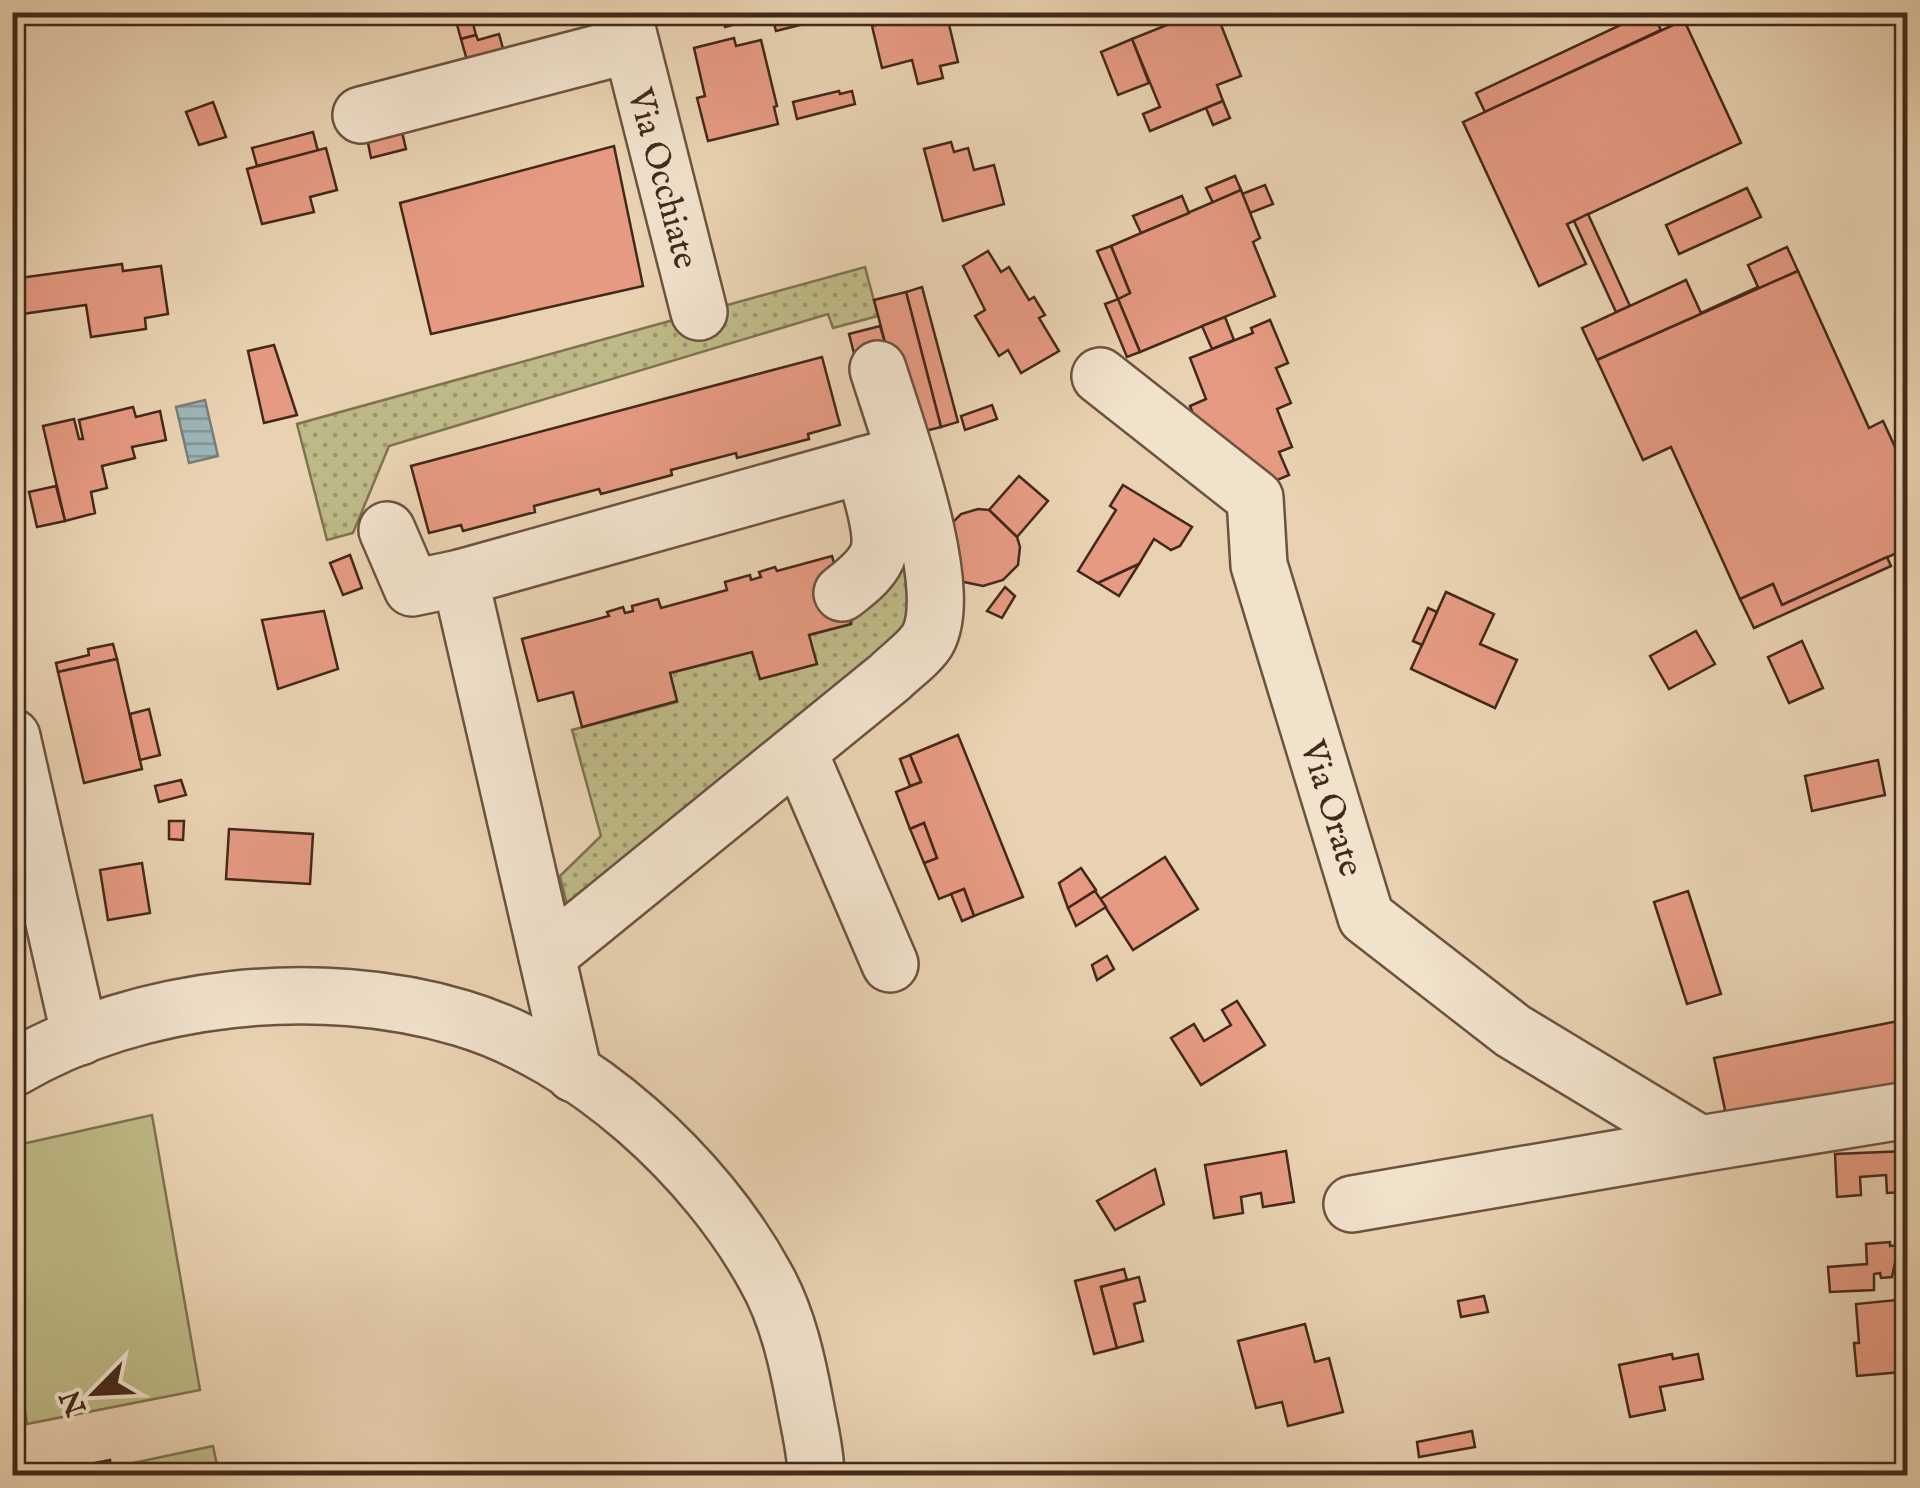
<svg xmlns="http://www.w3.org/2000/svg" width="1920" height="1488" font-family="'IM FELL English',serif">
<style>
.garden{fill:url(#garden-dots);stroke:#807251;stroke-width:2.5}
.pitch{fill:#beba87;stroke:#807251;stroke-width:2.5}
.water{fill:url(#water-rules);stroke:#797d79;stroke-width:2.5}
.building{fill:#e69a82;stroke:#43291b;stroke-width:2.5}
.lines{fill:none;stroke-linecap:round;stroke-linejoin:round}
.minor-casing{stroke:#6c5340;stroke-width:60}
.minor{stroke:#f1e2cc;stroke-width:55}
.labels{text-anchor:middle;stroke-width:9;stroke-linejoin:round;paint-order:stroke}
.street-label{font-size:35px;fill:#43291b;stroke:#f1e2cc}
</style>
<defs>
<pattern id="garden-dots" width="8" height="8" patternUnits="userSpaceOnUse" patternTransform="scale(2.5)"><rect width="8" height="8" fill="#beba87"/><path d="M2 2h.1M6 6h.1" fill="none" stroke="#9c976e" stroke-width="1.8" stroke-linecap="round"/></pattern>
<pattern id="water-rules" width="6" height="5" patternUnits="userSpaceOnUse" patternTransform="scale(2.5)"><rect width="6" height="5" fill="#9db5b7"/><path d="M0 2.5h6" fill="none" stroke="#829394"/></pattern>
</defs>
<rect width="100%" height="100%" fill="#e9d2b1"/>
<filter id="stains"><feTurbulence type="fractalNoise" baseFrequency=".002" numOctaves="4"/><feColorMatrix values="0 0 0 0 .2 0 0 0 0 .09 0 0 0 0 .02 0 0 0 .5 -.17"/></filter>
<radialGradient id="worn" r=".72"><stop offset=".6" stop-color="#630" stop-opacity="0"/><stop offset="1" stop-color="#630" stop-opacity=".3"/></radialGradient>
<g class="garden">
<polygon points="865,267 878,316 833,328 828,314 389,446 353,533 327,540 297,424"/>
<polygon points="898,544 913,593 908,631 572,925 560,876 601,836 572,730 677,702 670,673 752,652 760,679 816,664 809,635 851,624 865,589"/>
</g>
<g class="pitch">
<polygon points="152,1115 200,1390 27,1424 13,1339 13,1146"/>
<polygon points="213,1446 219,1475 72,1476"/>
</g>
<polygon class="water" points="205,400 218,456 189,463 176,407"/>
<g class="building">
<polygon points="470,12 476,35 461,39 454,14"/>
<polygon points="721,12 757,12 759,18 725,27"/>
<polygon points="771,12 805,12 808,23 776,31"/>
<polygon points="899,12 946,12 958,62 940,66 943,78 918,84 912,60 882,68 872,26 901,19"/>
<polygon points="1199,12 1216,12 1241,76 1217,85 1223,101 1150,131 1143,114 1160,107 1132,39"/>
<polygon points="1648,12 1652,12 1661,30 1485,112 1476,93"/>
<polygon points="1684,20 1741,143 1567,224 1586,264 1539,286 1463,122"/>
<polygon points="499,34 505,56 470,71 461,39 476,35 478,40"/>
<polygon points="734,38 736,46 761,40 777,106 774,107 778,124 708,141 697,98 705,96 694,48"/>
<polygon points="1132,39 1149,83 1118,95 1101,52"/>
<polygon points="839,91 840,94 852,91 855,104 797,119 793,102"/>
<polygon points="1223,101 1230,118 1213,125 1206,108"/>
<polygon points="213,102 226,137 199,145 186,112"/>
<polygon points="399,119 406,149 371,158 365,128"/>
<polygon points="313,132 318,151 257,166 252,148"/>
<polygon points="951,142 954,152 968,148 974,170 994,165 1004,204 943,221 924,149"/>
<polygon points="614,146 643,286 431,334 400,203"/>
<polygon points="326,148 337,190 310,197 314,212 262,224 247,169"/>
<polygon points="1235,176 1241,190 1213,203 1206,188"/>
<polygon points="1265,185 1273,204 1250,213 1242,194"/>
<polygon points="1747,188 1761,217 1679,254 1666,225"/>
<polygon points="1241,190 1260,238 1253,242 1275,296 1140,352 1118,299 1130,293 1111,246"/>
<polygon points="1182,196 1189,213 1141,233 1133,216"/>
<polygon points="1588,214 1630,306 1616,312 1574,221"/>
<polygon points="1111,246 1130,293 1118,299 1097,251"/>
<polygon points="1787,247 1798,271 1597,360 1582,328 1686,280 1701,313 1758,287 1748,265"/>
<polygon points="988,251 1001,272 1009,267 1029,300 1034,297 1045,315 1039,318 1059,351 1021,373 1008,350 999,356 975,316 985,310 963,266"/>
<polygon points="122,264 123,271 161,266 168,314 145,318 146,329 91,337 86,305 15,315 12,279"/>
<polygon points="1798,271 1869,428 1883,421 1908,475 1908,548 1782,605 1773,584 1740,599 1671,447 1643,460 1597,360"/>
<polygon points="922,287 958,422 941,427 906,292"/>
<polygon points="906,292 941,427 909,435 874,300"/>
<polygon points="1118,299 1140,352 1127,357 1105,304"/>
<polygon points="1225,317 1234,340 1212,349 1202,326"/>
<polygon points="1270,320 1288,363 1276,368 1291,403 1277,409 1292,447 1279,452 1289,475 1251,491 1236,470 1222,437 1205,444 1190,406 1206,399 1190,358 1253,333 1251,328"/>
<polygon points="880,326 888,353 856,361 849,334"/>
<polygon points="274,345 297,415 264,423 248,351"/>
<polygon points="822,357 840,425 808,434 809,439 737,458 736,453 671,470 672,475 601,494 599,489 534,506 535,512 463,531 461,525 429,533 411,466"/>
<polygon points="992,405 997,419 965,430 961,416"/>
<polygon points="133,407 136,417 160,411 166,440 132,447 135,458 102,466 107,488 91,492 95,513 65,521 43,426 74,419 79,439 83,439 79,420"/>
<polygon points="1019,476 1048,501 1017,537 989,510"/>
<polygon points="1123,485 1192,527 1180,546 1171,550 1154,539 1139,564 1098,583 1078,571 1116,510 1110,506"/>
<polygon points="56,486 65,521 37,527 29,492"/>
<polygon points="978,509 989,510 1017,537 1020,547 1018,565 1003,580 983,586 964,582 949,567 947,528 961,514"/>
<polygon points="350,555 362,588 343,595 330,563"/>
<polygon points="832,556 851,624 809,635 817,664 760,679 752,652 670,673 677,701 582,727 573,692 538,701 522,639 609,616 607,612 623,607 625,613 633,611 632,606 658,599 661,608 727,590 725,582 750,575 751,580 761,577 759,572 775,567 777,571"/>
<polygon points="1887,557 1891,566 1754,628 1740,599 1773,584 1782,605"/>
<polygon points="1139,564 1119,596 1098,583"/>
<polygon points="1005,587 1015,596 1002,618 987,611"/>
<polygon points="1446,592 1494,614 1480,644 1517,660 1495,708 1411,669"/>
<polygon points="1428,608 1437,612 1422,645 1413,641"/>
<polygon points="324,611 338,669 278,689 262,620"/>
<polygon points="1696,631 1715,664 1669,689 1650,656"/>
<polygon points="1802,641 1823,688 1789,703 1768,657"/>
<polygon points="113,644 117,659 58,672 56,663 89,655 88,649"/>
<polygon points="117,659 142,769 84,783 58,672"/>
<polygon points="149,709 160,755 140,760 130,714"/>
<polygon points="958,735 1023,897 974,916 964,889 939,899 924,863 937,858 924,823 910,829 896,792 921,782 910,755"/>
<polygon points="910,755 921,782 910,786 900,759"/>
<polygon points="1878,760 1885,795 1812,811 1805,776"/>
<polygon points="181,780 186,795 159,802 155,786"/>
<polygon points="169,821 184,821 183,840 169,839"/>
<polygon points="924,823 937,858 924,863 910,829"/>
<polygon points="229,829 313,834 310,884 226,879"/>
<polygon points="1165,857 1198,909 1133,950 1100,899"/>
<polygon points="142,863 150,913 108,920 100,870"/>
<polygon points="1081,868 1096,890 1068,908 1059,883"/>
<polygon points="964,889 974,916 962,921 951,894"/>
<polygon points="1095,891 1106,907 1076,926 1068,908"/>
<polygon points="1688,891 1721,994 1687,1004 1654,902"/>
<polygon points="1107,956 1114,969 1097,980 1092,965"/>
<polygon points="1237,1001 1265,1045 1201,1085 1171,1038 1194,1024 1204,1041 1231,1025 1222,1010"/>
<polygon points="1908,1019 1908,1090 1728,1124 1714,1058"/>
<polygon points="1906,1130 1908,1130 1908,1192 1887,1193 1886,1175 1860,1177 1861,1195 1837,1197 1835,1154 1907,1151"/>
<polygon points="1286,1151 1294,1202 1263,1207 1261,1193 1241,1197 1243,1213 1214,1218 1205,1165"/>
<polygon points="1155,1169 1164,1204 1115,1230 1097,1201"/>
<polygon points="1890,1242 1890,1246 1908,1245 1908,1262 1895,1263 1892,1277 1881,1278 1880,1273 1874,1274 1874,1290 1830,1292 1828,1267 1867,1264 1866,1244"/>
<polygon points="1124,1269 1127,1280 1101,1287 1117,1348 1094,1354 1075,1281"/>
<polygon points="1139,1277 1145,1301 1134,1304 1143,1341 1117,1348 1101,1287"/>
<polygon points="1484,1296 1488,1312 1461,1317 1458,1301"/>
<polygon points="1896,1300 1897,1312 1908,1311 1908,1354 1901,1355 1902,1372 1857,1376 1854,1343 1859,1343 1856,1304"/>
<polygon points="1305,1324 1315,1362 1329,1358 1343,1412 1288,1426 1282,1402 1256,1408 1238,1341"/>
<polygon points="1672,1354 1673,1359 1698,1354 1703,1379 1660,1387 1665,1410 1630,1417 1619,1365"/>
<polygon points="1472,1431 1475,1447 1419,1457 1417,1442"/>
<polygon points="110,1460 112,1475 29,1476"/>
</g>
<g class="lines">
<g class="minor-casing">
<g id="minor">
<polyline points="623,12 699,312"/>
<polyline points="361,115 629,45"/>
<polyline points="1100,376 1255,498 1259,565 1366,917 1513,1031 1700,1144 1908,1110"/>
<polyline points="387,530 412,588 460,578 903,454"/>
<polyline points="460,578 574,1074"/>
<path d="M842,593C856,582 874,569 879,551C884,529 869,487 863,465"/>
<polyline points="12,737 80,1037"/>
<polyline points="799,752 890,964"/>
<path d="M547,956L890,677C901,666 920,653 928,639C956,586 896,428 878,369"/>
<path d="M12,1069C139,994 320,976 461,1018C583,1054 706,1167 766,1278C788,1317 798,1364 806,1408C810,1430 816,1453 816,1476"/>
<polyline points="1352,1204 1700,1144"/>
</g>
</g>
<use href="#minor" class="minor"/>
</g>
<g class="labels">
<g class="street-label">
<text transform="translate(664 178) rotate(75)" y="12">Via Occhiate</text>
<text transform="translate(1333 808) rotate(73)" y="12">Via Orate</text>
</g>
</g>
<rect width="1920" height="1488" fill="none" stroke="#e9d2b1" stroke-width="50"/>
<rect x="15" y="15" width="1890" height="1458" fill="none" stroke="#43291b" stroke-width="5"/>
<rect x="25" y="25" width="1870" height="1438" fill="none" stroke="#43291b" stroke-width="2.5"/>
<g transform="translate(95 1393) rotate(246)" stroke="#f1e2cc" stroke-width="8" paint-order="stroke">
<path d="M0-8L18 38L0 25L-18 38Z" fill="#43291b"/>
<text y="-15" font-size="28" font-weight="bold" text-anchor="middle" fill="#43291b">N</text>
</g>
<rect width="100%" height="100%" filter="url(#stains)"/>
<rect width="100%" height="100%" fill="url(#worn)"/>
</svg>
